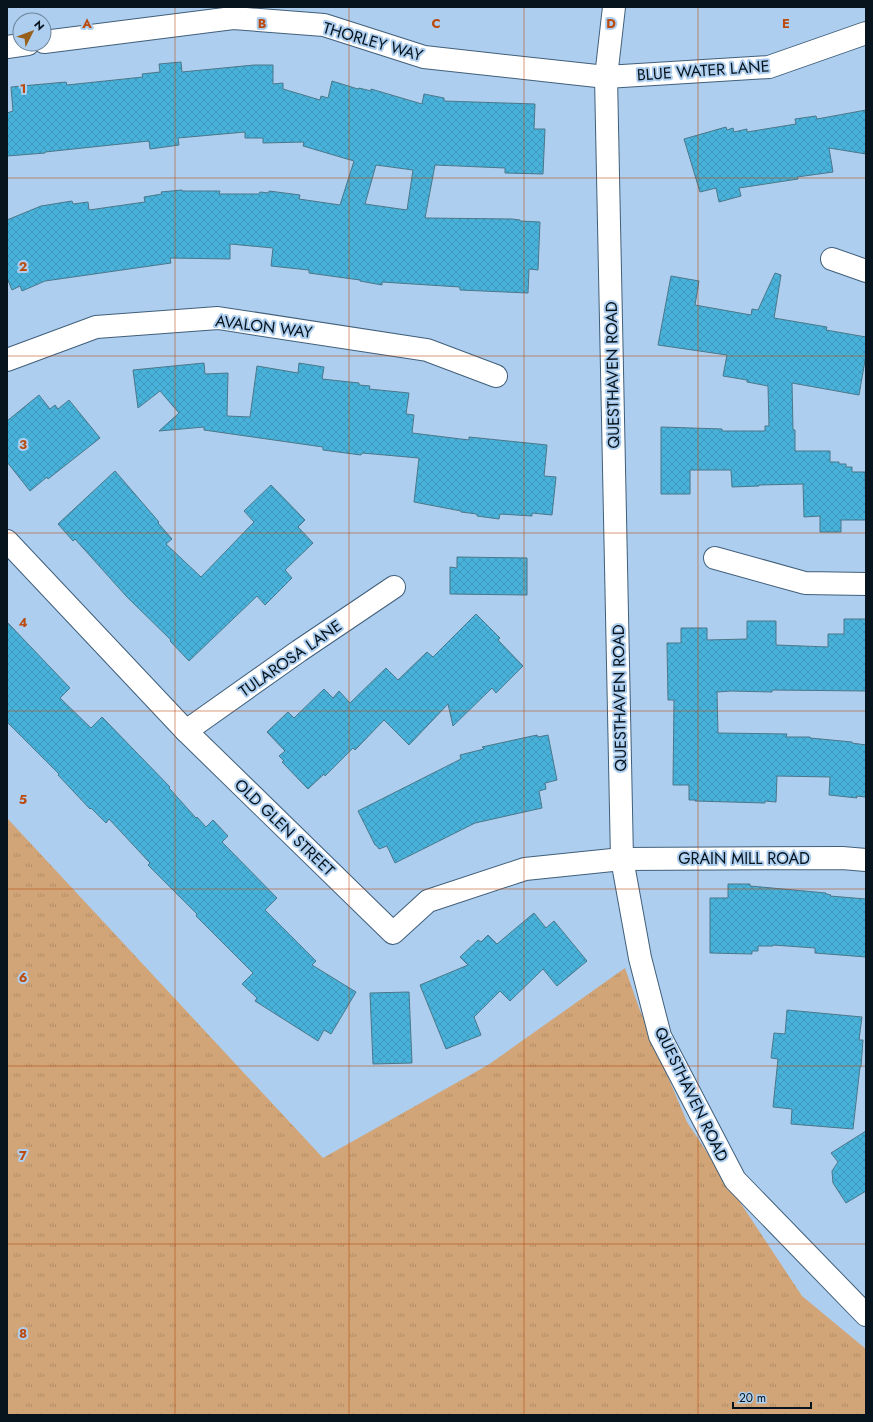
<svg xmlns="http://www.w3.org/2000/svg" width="873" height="1422" font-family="Jost,sans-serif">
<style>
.grass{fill:url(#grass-tufts)}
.building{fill:url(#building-cross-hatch);stroke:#4b778a;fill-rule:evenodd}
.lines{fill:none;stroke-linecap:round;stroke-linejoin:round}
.street-casing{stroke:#415f7a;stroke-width:24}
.secondary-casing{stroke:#415f7a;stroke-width:24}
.street{stroke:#fff;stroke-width:22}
.secondary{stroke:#fff;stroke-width:22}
.grid{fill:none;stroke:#bb4b0f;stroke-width:1;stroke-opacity:0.55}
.labels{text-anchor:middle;stroke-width:4;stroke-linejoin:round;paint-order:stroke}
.street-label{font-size:16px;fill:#07131d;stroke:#adceee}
.grid-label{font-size:13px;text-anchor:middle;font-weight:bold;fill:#bb4b0f;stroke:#adceee;stroke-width:4;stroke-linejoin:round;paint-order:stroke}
</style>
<defs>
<pattern id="grass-tufts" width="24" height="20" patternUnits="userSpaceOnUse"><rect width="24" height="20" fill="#d1a578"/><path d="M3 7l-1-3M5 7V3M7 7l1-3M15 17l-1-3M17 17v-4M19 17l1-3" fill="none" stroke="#b28d67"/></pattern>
<pattern id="building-cross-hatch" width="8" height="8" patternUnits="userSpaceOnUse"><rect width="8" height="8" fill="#49b2da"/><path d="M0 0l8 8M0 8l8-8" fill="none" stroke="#3e98bb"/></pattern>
</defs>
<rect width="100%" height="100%" fill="#adceee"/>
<polygon class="grass" points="7,818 323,1158 488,1065 625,968 639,1008 687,1122 802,1296 866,1349 866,1415 7,1415"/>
<g class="building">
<path d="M181,62L182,72L254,65H273V84L283,83V89L320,100L321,96L328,98L332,81L358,89L359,88L371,91V89L422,104L424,94L444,98V101L535,104L534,129H545L543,174L505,173V168L435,165L425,218L512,219L520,220V221L540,222L538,270L529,269L528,293L460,290V287L382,282V285L360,281V280L309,273V270L271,266L273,248L230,244V259L170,258L171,263L45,281L22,291L20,286L12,290L7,278V220L41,206L72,201L73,204L88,202L89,210L145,202L144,197L162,194L161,192L182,190V191H220L219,194H259L260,192L269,193V191L300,195L299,199L340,205L354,161L303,146L304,142L263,143V138H245V132L178,138L179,145L150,149L149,141L45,152V153L7,156V113L13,111L11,87L66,82L67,85L143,77L142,74L160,72L159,64ZM376,165L413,170L407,210L365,204Z"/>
<polygon points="866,110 866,154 829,148 833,172 797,177 798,179 739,188 741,196 719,202 716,188 700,192 684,139 726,127 727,130 733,128 734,132 747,129 747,132 796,124 795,119 816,116 817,119"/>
<polygon points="775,273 781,275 774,318 827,327 826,330 866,337 866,355 859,395 792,383 793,430 795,430 795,451 830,451 830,462 839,462 839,464 846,464 846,467 852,467 852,472 865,472 866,520 841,520 841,532 820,532 820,516 804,517 803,484 759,485 759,486 732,487 731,470 690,470 690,494 661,494 661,427 722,429 722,431 765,431 765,426 769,426 768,386 747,382 747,380 723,376 727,355 658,345 671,276 699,281 695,305 751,315 752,309 758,310"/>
<polygon points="204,363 205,374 228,373 227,416 250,417 257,366 298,373 299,363 324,367 322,379 359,383 359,385 370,386 369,389 409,393 406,414 414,415 412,433 469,440 469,437 547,445 544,476 556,477 552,515 532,513 532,516 500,514 499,519 477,516 477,514 461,512 461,511 414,502 419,458 362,453 361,455 323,450 323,447 204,430 204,427 159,431 179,413 160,391 138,408 133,370"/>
<polygon points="39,395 50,409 55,405 58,409 69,400 100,438 48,479 47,477 30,491 7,462 7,421"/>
<polygon points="115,471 159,522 158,523 172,539 166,544 201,577 254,522 244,511 271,485 305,520 298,527 313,543 285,570 292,578 265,605 257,596 189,661 170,641 171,640 127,597 75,539 73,541 58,524"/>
<polygon points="457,557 527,558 527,595 450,594 450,567 457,568"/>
<polygon points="476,614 500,638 498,640 523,666 496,693 492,688 453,726 448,704 409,745 384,720 355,750 353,748 325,776 324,774 308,789 282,762 284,761 279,756 285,751 267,732 288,712 294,718 324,689 333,698 339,691 350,703 386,668 398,680 427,652 433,657"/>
<polygon points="844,619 866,619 866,691 772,690 772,692 731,691 717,692 718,733 787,734 786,737 810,737 810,738 852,742 852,743 866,745 866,797 856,796 857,798 829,795 830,777 777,776 776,802 765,801 765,803 695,801 695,800 689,800 689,785 673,785 674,700 668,700 667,643 681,643 681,628 707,628 707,640 747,639 747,621 776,621 776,645 828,647 828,634 844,634"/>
<polygon points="7,622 70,688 60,698 91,728 102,717 170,787 169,788 196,818 197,817 206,827 213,820 228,836 222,842 277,898 265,910 316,961 312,965 356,992 331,1034 324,1030 318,1041 255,1001 257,998 242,984 253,973 196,916 197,914 148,865 150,863 109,819 106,823 91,808 90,809 58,775 59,774 7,722"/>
<polygon points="537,735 538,737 548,735 557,780 545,783 546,789 539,791 542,808 475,823 395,863 387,846 379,849 376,845 375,845 358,811 461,759 460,755 484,749 482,747"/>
<polygon points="728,884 750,884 750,886 826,893 826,894 831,895 830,896 866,899 866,957 815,953 815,948 773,945 773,946 758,946 758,951 752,951 752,954 710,953 710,898 728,898"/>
<polygon points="534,913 546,928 554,921 587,961 557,986 543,969 510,1001 500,991 474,1017 481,1035 446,1049 420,985 468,965 460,957 478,940 481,942 488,935 497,944"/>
<polygon points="409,992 412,1063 373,1064 370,993"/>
<polygon points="787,1010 862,1017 859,1040 863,1040 861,1067 860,1067 853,1129 791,1124 792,1109 773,1107 778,1059 771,1058 774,1033 785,1034"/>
<polygon points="866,1131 866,1191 846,1203 833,1183 832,1171 838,1162 831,1153"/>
</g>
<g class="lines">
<g class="street-casing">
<g id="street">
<polyline points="44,42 233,18 324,25 424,57 606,77 769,67 866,33"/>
<polyline points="7,47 28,44"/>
<polyline points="832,259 866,271"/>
<polyline points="7,360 96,327 218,318 427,350 496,376"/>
<polyline points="7,541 186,731 393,933 428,901 525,869 622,859 842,858 866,860"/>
<polyline points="715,558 805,583 866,584"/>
<polyline points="186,731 299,651 394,587"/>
</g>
</g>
<g class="secondary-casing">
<polyline id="secondary" points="614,7 606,77 622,859 640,958 660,1036 735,1180 866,1315"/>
</g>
<use href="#street" class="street"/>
<use href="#secondary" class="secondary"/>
</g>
<path class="grid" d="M175,7V1415M349,7V1415M524,7V1415M698,7V1415M7,178H866M7,356H866M7,533H866M7,711H866M7,889H866M7,1066H866M7,1244H866"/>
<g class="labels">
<g class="street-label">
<text transform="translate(373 41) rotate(16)" y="6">THORLEY WAY</text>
<text transform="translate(703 70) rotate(-4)" y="6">BLUE WATER LANE</text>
<text transform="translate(264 326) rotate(7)" y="6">AVALON WAY</text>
<text transform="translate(612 375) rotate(-91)" y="6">QUESTHAVEN ROAD</text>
<text transform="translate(290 658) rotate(-35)" y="6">TULAROSA LANE</text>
<text transform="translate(619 698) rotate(-91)" y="6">QUESTHAVEN ROAD</text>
<text transform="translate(285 827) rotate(44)" y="6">OLD GLEN STREET</text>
<text x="744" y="864">GRAIN MILL ROAD</text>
<text transform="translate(692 1094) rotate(64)" y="6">QUESTHAVEN ROAD</text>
</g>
</g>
<g class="grid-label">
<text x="87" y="28">A</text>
<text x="262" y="28">B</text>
<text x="436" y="28">C</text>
<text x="611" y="28">D</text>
<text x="786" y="28">E</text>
<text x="23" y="93">1</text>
<text x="23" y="271">2</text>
<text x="23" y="449">3</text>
<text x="23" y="627">4</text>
<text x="23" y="804">5</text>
<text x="23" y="982">6</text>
<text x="23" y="1160">7</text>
<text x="23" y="1338">8</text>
</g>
<rect width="873" height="1422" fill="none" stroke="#07131d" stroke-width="16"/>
<g transform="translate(32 32) rotate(48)"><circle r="19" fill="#adceee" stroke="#6b839a"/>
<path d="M0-3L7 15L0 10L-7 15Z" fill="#975f19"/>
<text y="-6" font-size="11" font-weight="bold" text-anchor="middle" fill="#07131d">N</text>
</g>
<path d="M733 1402v6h78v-6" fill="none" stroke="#07131d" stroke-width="2"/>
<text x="739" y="1402" font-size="12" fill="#07131d" stroke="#adceee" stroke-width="3" paint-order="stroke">20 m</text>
</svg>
